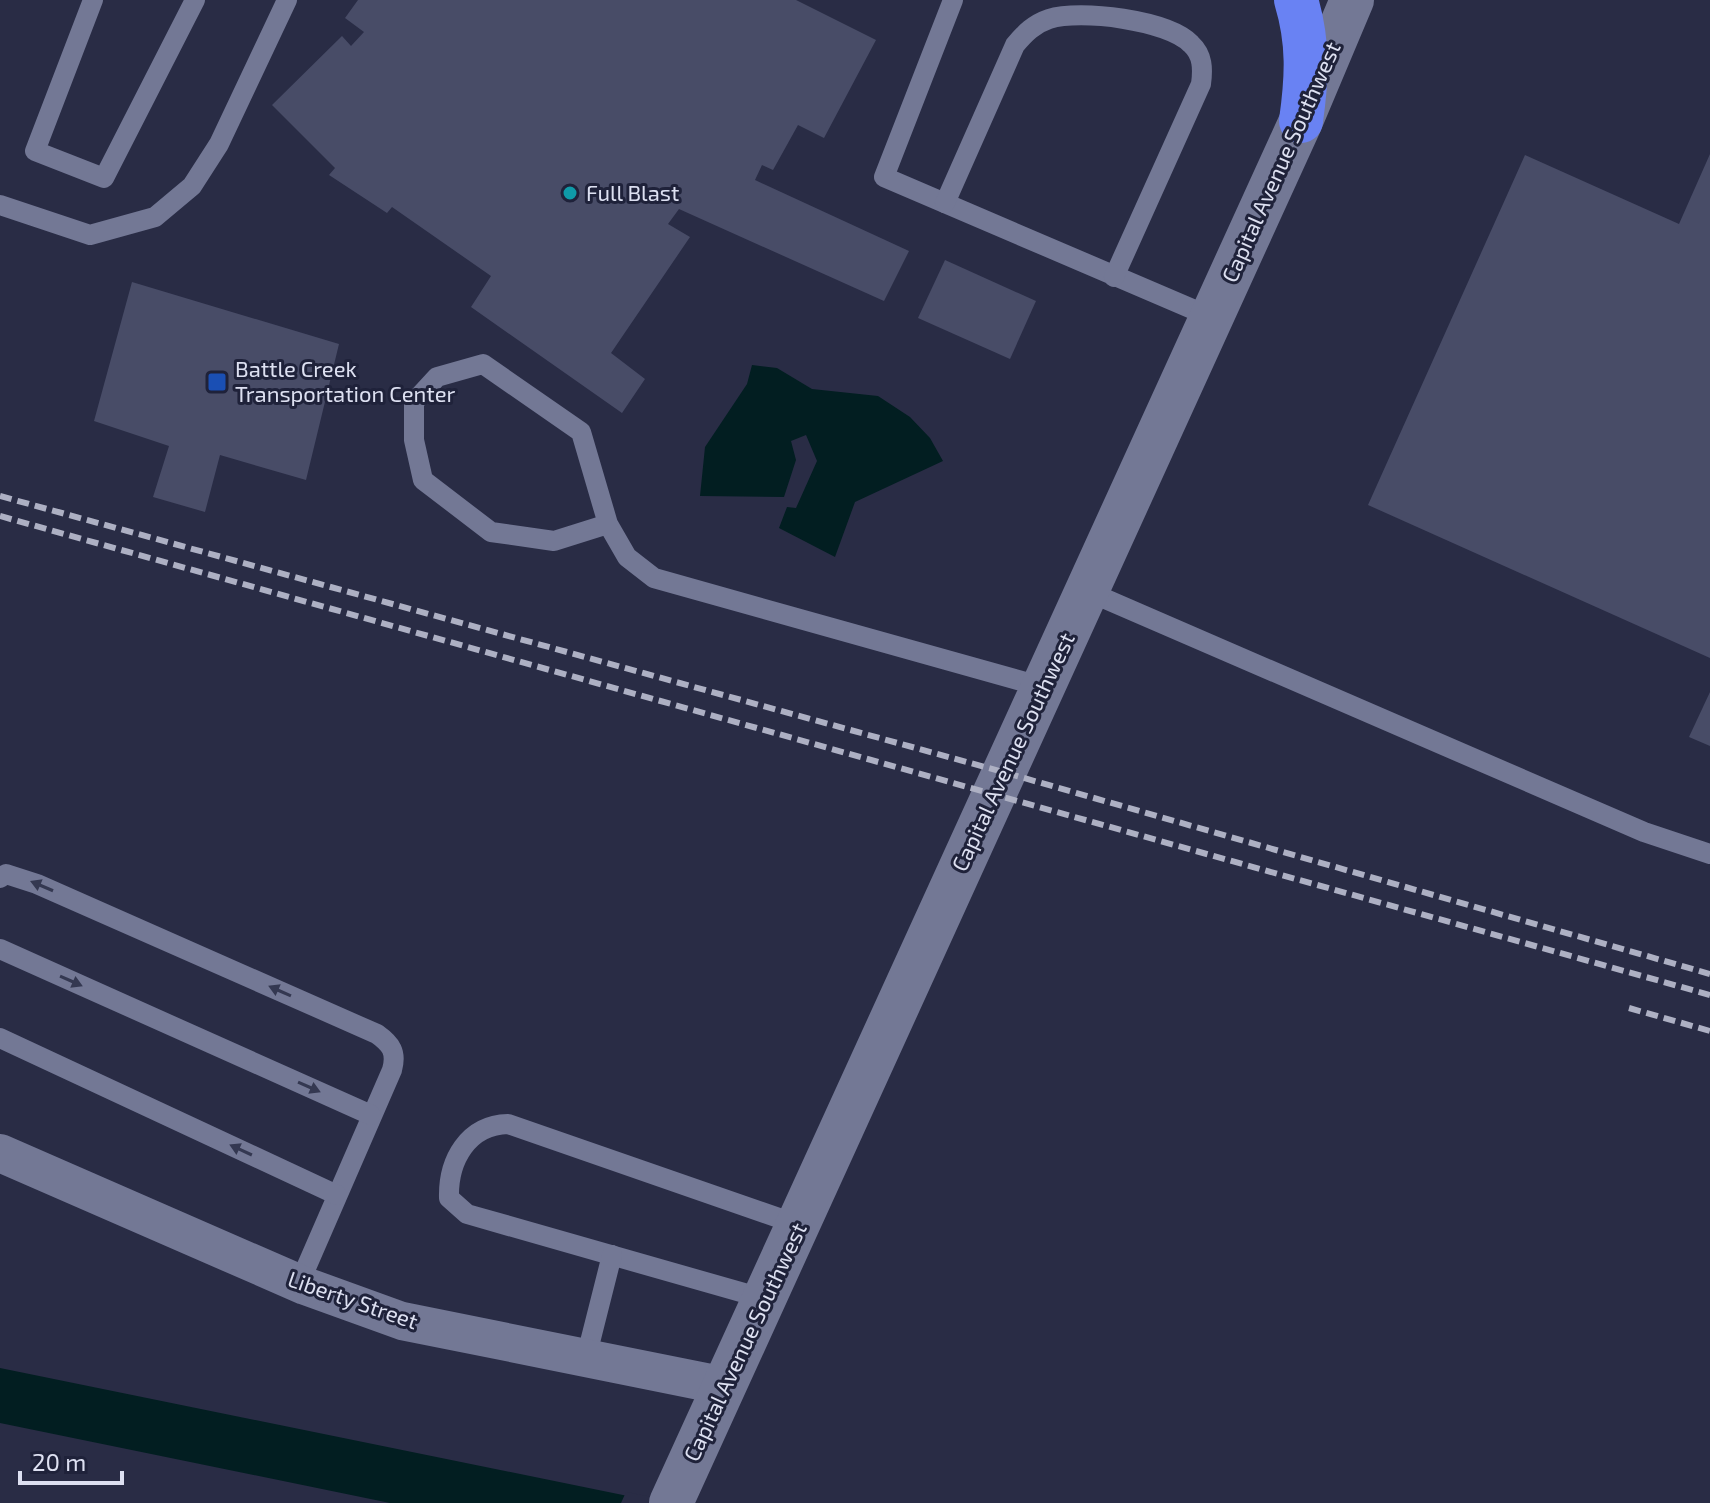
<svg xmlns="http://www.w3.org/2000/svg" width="1710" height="1503" font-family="'Exo 2',sans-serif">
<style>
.water{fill:#021e21}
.pier{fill:#292c45}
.building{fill:#484c67}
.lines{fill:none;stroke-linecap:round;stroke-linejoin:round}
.lane{stroke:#737895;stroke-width:20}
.street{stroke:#737895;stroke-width:38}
.secondary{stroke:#737895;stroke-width:44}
.highway{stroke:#6982f3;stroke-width:44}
.rail{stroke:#adb0c3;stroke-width:6;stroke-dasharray:12 6;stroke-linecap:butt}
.oneway{fill:#343851}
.culture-dot{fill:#0f9aa8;stroke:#1f223a;stroke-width:3}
.transit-dot{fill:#1a4fb4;stroke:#1f223a;stroke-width:3}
.labels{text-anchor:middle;stroke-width:6;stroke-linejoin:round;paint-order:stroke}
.street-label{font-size:22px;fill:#dde0f1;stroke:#1f223a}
.poi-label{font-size:22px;fill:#dde0f1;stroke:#1f223a;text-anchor:start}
</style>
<rect width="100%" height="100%" fill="#292c45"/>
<g class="water">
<polygon points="752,365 777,368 812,389 878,396 910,417 930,438 943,461 855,502 835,557 779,528 787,507 796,508 817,461 806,435 791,441 796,460 784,497 700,496 705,447 747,384"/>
<polygon points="0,1368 662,1503 390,1503 0,1423"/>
</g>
<polygon class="pier" points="626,1492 663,1499 666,1503 621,1503"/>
<g class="building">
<polygon points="358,0 796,0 876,40 824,138 798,125 773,170 762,165 755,180 909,251 884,301 679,209 668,224 690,237 611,353 645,379 622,413 471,307 491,276 392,207 387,213 329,175 335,168 272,105 342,36 351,46 364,32 345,18"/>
<polygon points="1710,154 1710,658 1368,505 1525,155 1679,224"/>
<polygon points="945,260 1036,301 1010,359 918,318"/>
<polygon points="132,282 339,344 306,480 220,455 205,512 153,497 169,446 94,421"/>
<polygon points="1710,692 1710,746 1689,737"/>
</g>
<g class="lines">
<g class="lane">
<polyline points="93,0 35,151 104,178 195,0"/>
<polyline points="953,0 884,177 1211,317"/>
<path d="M945,203L1015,45C1025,33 1034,24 1049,19C1080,9 1168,20 1191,44C1203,55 1203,69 1201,84L1114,277"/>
<polyline points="0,205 90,235 155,217 192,186 219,144 287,0"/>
<polyline points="608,524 554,541 491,532 423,480 414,440 414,402 437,377 483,364 581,432 608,524 627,557 654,578 1043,687"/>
<polyline points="1087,591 1644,832 1710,854"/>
<path d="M0,878L6,874L37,884L377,1034C391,1044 397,1052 392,1070L299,1284"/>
<polyline points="0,949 371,1115"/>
<polyline points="0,1038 337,1195"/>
<path d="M765,1299L467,1214L449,1198C448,1160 468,1125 508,1124L799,1225"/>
<polyline points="586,1358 612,1255"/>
</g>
<polyline class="street" points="0,1153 305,1286 402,1321 725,1386"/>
<polyline class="secondary" points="671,1503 1301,121 1352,0"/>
<path class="highway" d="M1296,0C1309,43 1307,78 1301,121"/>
<g class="rail">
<polyline points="0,496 1003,772 1710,974"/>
<polyline points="0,516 1710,995"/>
<polyline points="1629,1008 1710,1031"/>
</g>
</g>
<defs><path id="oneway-solid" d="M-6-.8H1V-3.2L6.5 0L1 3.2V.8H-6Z" transform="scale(2)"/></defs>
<g class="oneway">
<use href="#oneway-solid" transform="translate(42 886) rotate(-157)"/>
<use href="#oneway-solid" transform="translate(71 981) rotate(24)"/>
<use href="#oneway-solid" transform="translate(280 991) rotate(-156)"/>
<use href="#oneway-solid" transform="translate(309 1087) rotate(24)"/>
<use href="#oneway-solid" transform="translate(241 1150) rotate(-155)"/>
</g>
<circle class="culture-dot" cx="570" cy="193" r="8"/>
<rect class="transit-dot" x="207" y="372" width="20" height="20" rx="4"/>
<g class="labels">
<g class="street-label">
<text transform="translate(1281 162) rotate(-66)" y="8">Capital Avenue Southwest</text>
<text transform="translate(1013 752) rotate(-65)" y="8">Capital Avenue Southwest</text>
<text transform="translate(353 1300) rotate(19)" y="8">Liberty Street</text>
<text transform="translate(745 1342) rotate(-65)" y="8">Capital Avenue Southwest</text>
</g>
<g class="poi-label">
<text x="586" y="201">Full Blast</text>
<text x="235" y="377">Battle Creek<tspan x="235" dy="25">Transportation Center</tspan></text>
</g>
</g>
<path d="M20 1471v12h102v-12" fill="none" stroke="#dde0f1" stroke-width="4"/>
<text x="32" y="1471" font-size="24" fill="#dde0f1" stroke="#1f223a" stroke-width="6" paint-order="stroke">20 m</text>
</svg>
